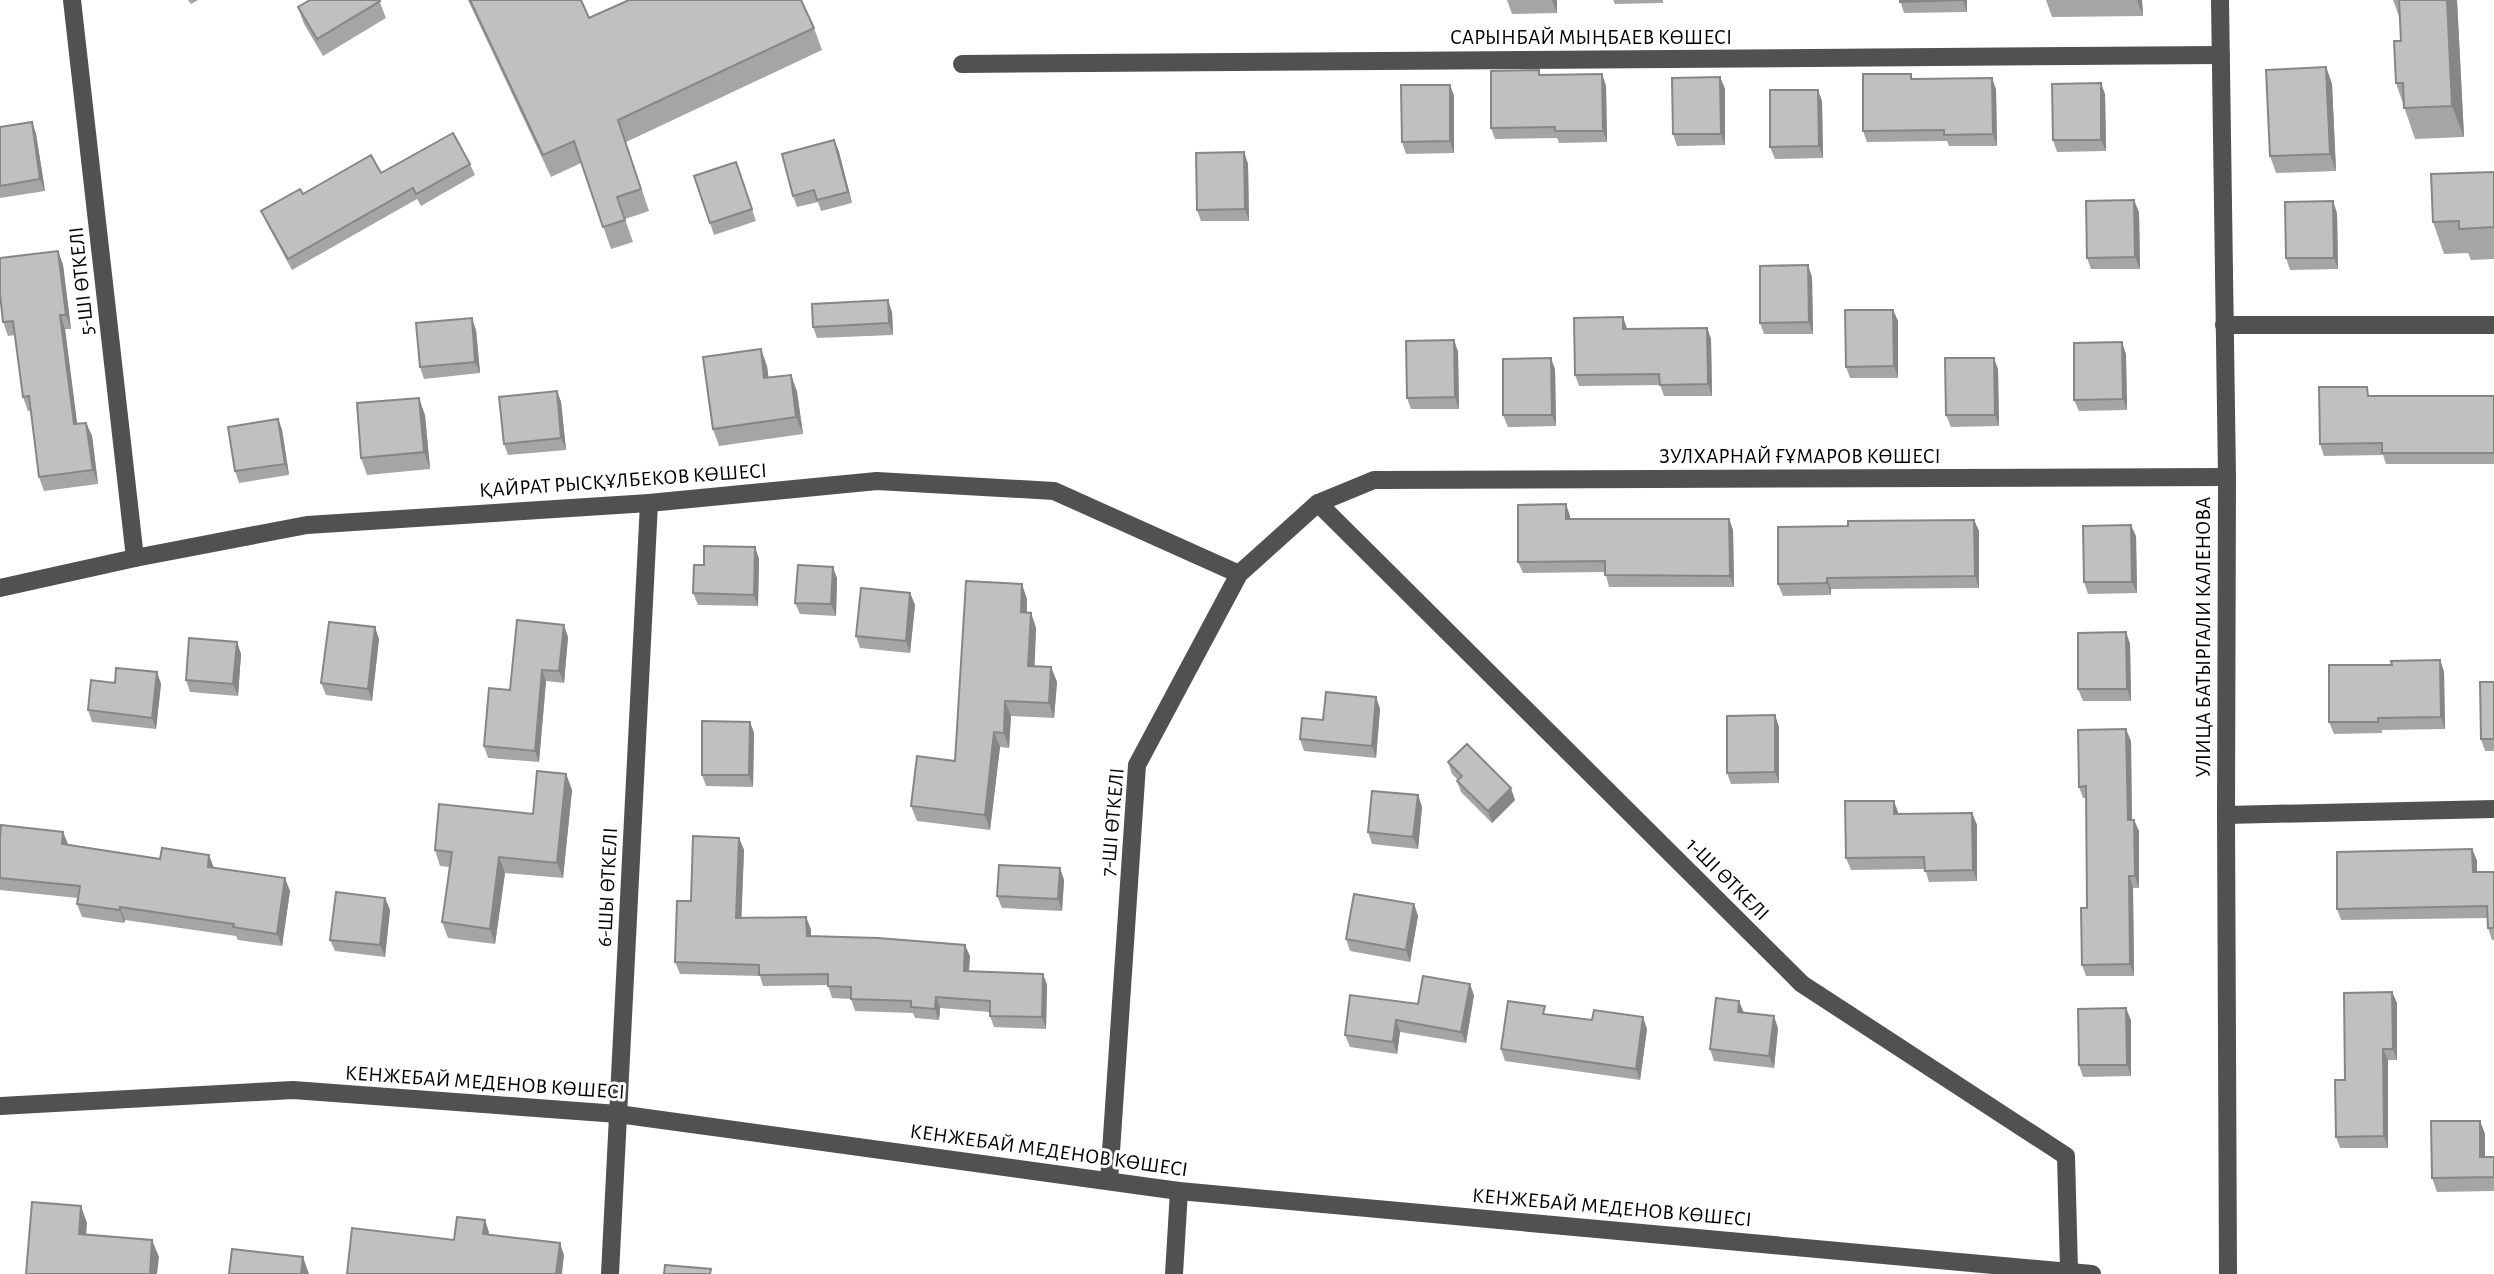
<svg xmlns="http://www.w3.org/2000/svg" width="2494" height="1274" font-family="'Alegreya Sans',sans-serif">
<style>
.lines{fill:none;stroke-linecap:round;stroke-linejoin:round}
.minor{stroke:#515151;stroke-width:18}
.wall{fill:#a5a5a5}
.shaded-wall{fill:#868686}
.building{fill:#c0c0c0;stroke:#868686;stroke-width:2}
.labels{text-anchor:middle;stroke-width:6;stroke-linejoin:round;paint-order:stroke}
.street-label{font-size:21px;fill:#000;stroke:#fff}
</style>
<rect width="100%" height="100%" fill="#fff"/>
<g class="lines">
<g class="minor">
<polyline points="72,0 135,558"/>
<polyline points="2220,0 2227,477 2226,815 2228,1274"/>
<polyline points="962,64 2221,55"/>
<polyline points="2224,325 2494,325"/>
<polyline points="1318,503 1802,984 2066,1156 2069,1270"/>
<polyline points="0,588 135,558 307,525 649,503 877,481 1054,491 1239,574"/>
<polyline points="2226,815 2494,809"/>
<polyline points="0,1106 293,1090 618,1114 1179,1191 2092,1274"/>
<polyline points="1109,1181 1137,765 1239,574 1318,503 1374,480 2227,477"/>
<polyline points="610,1274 649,503"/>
<polyline points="1174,1274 1179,1191"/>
</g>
</g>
<g class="wall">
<polygon points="188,0 198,0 191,4"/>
<polygon points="379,0 386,18 323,56 304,24 298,7"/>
<polygon points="468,0 581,0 589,18 814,28 822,50 626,142 649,211 625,219 633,242 611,249 581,163 551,177"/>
<polygon points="1507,0 1557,0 1557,13 1512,14"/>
<polygon points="1613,0 1663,0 1663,3 1615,4"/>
<polygon points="1900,0 1967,0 1967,12 1904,13"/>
<polygon points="2046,0 2142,0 2143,16 2052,17"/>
<polygon points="2393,0 2457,0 2464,137 2415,139 2396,83 2401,41 2400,19"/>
<polygon points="2326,67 2332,84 2336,171 2276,173 2270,156"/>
<polygon points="1602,74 1606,86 1607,142 1559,143 1557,138 1495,139 1491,128 1541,75"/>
<polygon points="1720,77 1725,89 1725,145 1677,146 1673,134"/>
<polygon points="1913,79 1996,89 1997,146 1949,146 1947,141 1867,142 1863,131"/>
<polygon points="1450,85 1454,96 1454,153 1406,154 1402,142"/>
<polygon points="2105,94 2106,151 2057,152 2053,140"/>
<polygon points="1822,101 1823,158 1775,159 1770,147"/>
<polygon points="32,122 36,134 45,191 0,198 0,127"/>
<polygon points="834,140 839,152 852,203 821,211 818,202 797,207 793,196"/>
<polygon points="1244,152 1248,164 1249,221 1201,221 1197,210"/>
<polygon points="736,162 756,221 714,235 694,176"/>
<polygon points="470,164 475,175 421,206 417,199 292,270 266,222 261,211 303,194 381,173"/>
<polygon points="2494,172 2494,259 2471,260 2468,253 2444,254 2433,222"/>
<polygon points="2139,212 2140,269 2091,269 2087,258"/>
<polygon points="2337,213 2338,269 2290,270 2286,258"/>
<polygon points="58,251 63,265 71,329 65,329 77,424 86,423 92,436 98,484 44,491 39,477 31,411 28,411 23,397 15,335 8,336 3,322"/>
<polygon points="1812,277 1813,334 1764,334 1760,323"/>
<polygon points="1893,310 1898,321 1898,378 1850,378 1846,367"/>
<polygon points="892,312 893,335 817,338 813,327"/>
<polygon points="1623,317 1627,329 1707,328 1711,339 1712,396 1664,396 1660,385 1579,386 1575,375"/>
<polygon points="476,330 480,373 424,379 420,367"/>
<polygon points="1454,340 1458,352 1459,409 1411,409 1407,398"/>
<polygon points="2126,354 2127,410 2079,411 2074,400"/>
<polygon points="767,366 768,378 791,375 797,392 803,434 719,446 713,429"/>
<polygon points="1555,369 1556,426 1508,427 1503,415"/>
<polygon points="1998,369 1999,426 1951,427 1946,415"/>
<polygon points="557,391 561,402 566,450 508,455 504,444"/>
<polygon points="2371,396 2494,396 2494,464 2386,464 2383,455 2324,456 2320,444"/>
<polygon points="425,415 430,469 367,475 361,458"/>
<polygon points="278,419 282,430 289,475 239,483 235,471"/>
<polygon points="1566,504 1570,519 1729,519 1733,530 1734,587 1609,587 1605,572 1523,573 1518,562"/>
<polygon points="1974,520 1979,531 1979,588 1831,589 1831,595 1783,596 1778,584"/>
<polygon points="2136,536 2137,593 2088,594 2084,582"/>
<polygon points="755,547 759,559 758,606 698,605 693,593 704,565"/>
<polygon points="837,578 836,616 800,614 795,603"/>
<polygon points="910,593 915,605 910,653 860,648 856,636"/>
<polygon points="1027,599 1027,613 1031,613 1036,628 1034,666 1051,667 1057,682 1054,718 1011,716 1009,748 1000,747 990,830 917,821 911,806 955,761"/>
<polygon points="2126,632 2130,644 2131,701 2083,701 2078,689"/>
<polygon points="568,637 564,683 546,681 539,762 488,758 484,746 510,690"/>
<polygon points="379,639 372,701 326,695 321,683"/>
<polygon points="237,642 241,654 238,696 190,692 186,680"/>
<polygon points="2440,660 2444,672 2445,729 2382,730 2382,733 2334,734 2329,722 2392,665"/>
<polygon points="157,672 161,684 156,729 92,722 88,710 115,683"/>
<polygon points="2494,682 2494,751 2485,751 2481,739"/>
<polygon points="1376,697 1380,709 1376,758 1304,751 1300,739 1323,720"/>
<polygon points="1775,715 1779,727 1779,783 1731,784 1727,773"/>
<polygon points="750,722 754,733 753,787 706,786 702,775"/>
<polygon points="2131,741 2132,820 2134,820 2139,831 2139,888 2133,888 2134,976 2086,976 2082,965 2087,908 2086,798 2083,798 2079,787"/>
<polygon points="1448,762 1515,800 1492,823 1461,792 1457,781 1458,780 1452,774"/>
<polygon points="566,774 572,790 563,878 505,873 495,944 448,938 442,922 450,867 440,866 435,850 533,814"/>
<polygon points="1418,795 1422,807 1418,849 1372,844 1368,832"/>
<polygon points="1898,812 1898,814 1972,813 1977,825 1977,881 1929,882 1925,869 1851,870 1846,858"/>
<polygon points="63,832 68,844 214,868 290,891 282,946 238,940 236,936 125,920 124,923 82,917 77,904 78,898 0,890 0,837"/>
<polygon points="739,838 744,850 741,918 811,929 811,936 970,956 969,971 1043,974 1047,985 1046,1029 994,1027 990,1016 990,1012 940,1008 939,1020 915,1018 913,1013 855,1011 851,999 832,998 828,985 763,986 760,976 680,974 675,962 691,901"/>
<polygon points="2472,849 2477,861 2477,872 2494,872 2494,940 2492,940 2488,928 2488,918 2341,920 2337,909"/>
<polygon points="1060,868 1064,880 1062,911 1002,908 997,896"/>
<polygon points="385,898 390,910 385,957 335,951 330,940"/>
<polygon points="1414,904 1418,916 1410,962 1350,951 1346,939"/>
<polygon points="2392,992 2397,1003 2397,1060 2388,1060 2388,1148 2340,1148 2336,1137 2345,1080"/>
<polygon points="1474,995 1466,1043 1400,1032 1397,1054 1350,1047 1345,1035 1418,1004"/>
<polygon points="1743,1012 1778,1028 1774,1068 1714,1061 1710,1049"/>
<polygon points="1548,1015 1647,1029 1640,1080 1505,1061 1501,1049"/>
<polygon points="2131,1020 2131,1076 2083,1077 2079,1065"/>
<polygon points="2480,1121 2485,1134 2485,1157 2494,1157 2494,1191 2437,1192 2432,1178"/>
</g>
<g class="shaded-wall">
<polygon points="1552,0 1557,0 1557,13"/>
<polygon points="1963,0 1967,0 1967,12"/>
<polygon points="2137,0 2142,0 2143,16"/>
<polygon points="2447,0 2457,0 2464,137 2452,106"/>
<polygon points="2326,67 2332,84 2336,171 2330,154"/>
<polygon points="1602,74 1606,86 1607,142 1603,131"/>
<polygon points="1720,77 1725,89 1725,145 1721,134"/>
<polygon points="1992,78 1996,89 1997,146 1993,134"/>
<polygon points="2101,83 2105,94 2106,151 2101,140"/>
<polygon points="1450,85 1454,96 1454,153 1450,141"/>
<polygon points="1818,90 1822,101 1823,158 1819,146"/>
<polygon points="32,122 36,134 45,191 40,179"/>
<polygon points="834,140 839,152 852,203 848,192"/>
<polygon points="1244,152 1248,164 1249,221 1245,209"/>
<polygon points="2134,200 2139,212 2140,269 2135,257"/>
<polygon points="2333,201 2337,213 2338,269 2334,258"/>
<polygon points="58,251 63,265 71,329 66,315"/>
<polygon points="1808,265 1812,277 1813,334 1809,322"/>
<polygon points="888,300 892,312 893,335 889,323"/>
<polygon points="1893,310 1898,321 1898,378 1894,366"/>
<polygon points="60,315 65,329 79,438 74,424"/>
<polygon points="1623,317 1627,329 1623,329"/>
<polygon points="472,318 476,330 480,373 475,362"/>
<polygon points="1707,328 1711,339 1712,396 1708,384"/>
<polygon points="1454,340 1458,352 1459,409 1455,397"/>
<polygon points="2122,342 2126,354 2127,410 2123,399"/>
<polygon points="761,349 767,366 771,395 764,378"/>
<polygon points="1551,358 1555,369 1556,426 1552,415"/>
<polygon points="1994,358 1998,369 1999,426 1995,415"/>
<polygon points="791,375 797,392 803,434 796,417"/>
<polygon points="557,391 561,402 566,450 561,438"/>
<polygon points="419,398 425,415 430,469 424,452"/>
<polygon points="278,419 282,430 289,475 285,464"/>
<polygon points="86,423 92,436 98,484 93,470"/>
<polygon points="1566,504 1570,516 1571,530 1566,519"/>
<polygon points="1729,519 1733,530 1734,587 1730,576"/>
<polygon points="1974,520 1979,531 1979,588 1975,576"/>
<polygon points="2131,525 2136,536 2137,593 2132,582"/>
<polygon points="755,547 759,559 758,606 754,595"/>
<polygon points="833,567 837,578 836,616 831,604"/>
<polygon points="1827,578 1831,589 1831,595 1827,583"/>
<polygon points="1022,584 1027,599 1026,627 1021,612"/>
<polygon points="910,593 915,605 910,653 906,641"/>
<polygon points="1031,613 1036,628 1034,681 1028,666"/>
<polygon points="564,625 568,637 564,683 559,671"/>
<polygon points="375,627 379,639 372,701 368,689"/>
<polygon points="2126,632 2130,644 2131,701 2127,689"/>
<polygon points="237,642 241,654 238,696 233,684"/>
<polygon points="2440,660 2444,672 2445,729 2441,717"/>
<polygon points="1051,667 1057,682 1054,718 1049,703"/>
<polygon points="542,670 546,681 539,762 535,751"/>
<polygon points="157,672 161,684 156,729 152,718"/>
<polygon points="1376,697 1380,709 1376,758 1372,746"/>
<polygon points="1005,701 1011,716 1009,748 1004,733"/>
<polygon points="1775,715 1779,727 1779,783 1775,772"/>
<polygon points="750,722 754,733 753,787 749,775"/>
<polygon points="2126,729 2131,741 2132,831 2128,820"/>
<polygon points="994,732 1000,747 990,830 985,815"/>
<polygon points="566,774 572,790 563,878 557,863"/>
<polygon points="1511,788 1515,800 1492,823 1488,811"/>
<polygon points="1418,795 1422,807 1418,849 1413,837"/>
<polygon points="1894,801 1898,812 1898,826 1894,814"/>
<polygon points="1972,813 1977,825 1977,881 1973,870"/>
<polygon points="2134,820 2139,831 2139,888 2135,876"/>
<polygon points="63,832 68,845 62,844"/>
<polygon points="739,838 744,850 741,930 736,918"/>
<polygon points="2472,849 2477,861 2477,883 2473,872"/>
<polygon points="209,855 214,868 208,867"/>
<polygon points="499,857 505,873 495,944 490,929"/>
<polygon points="1060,868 1064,880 1062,911 1058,899"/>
<polygon points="2129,876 2133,888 2134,976 2130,964"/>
<polygon points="285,878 290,891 282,946 277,934"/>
<polygon points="385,898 390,910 385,957 380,945"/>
<polygon points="1414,904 1418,916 1410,962 1406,950"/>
<polygon points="120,907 125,920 124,923 120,910"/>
<polygon points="806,917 811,929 811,948 807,936"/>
<polygon points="965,945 970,956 968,983 964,971"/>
<polygon points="1043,974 1047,985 1046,1029 1042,1017"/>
<polygon points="1470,984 1474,995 1466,1043 1461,1032"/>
<polygon points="2392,992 2397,1003 2397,1060 2393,1049"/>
<polygon points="936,997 940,1008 939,1020 935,1009"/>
<polygon points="1739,1001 1744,1013 1738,1012"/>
<polygon points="2126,1008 2131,1020 2131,1076 2127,1065"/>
<polygon points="1774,1016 1778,1028 1774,1068 1769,1056"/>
<polygon points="1643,1017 1647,1029 1640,1080 1636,1069"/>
<polygon points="1396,1020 1400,1032 1397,1054 1393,1042"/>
<polygon points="2383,1049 2388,1060 2388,1148 2384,1136"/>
<polygon points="2480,1121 2485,1134 2485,1171 2480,1157"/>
<polygon points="81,1206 87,1223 85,1251 79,1234"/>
<polygon points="485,1220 489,1232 487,1246 483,1234"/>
<polygon points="152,1240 159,1257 157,1274 150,1274"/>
<polygon points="560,1243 564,1255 562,1274 556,1274"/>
<polygon points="303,1257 309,1274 301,1274"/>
</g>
<g class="building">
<polygon points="310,0 379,0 380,1 317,39 298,7"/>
<polygon points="470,0 581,0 589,18 629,0 801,0 814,28 618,120 641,189 617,197 625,220 603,227 574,141 543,155"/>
<polygon points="1900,0 1963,0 1900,2"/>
<polygon points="2399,0 2447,0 2452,106 2404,108 2403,83 2396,83 2394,41 2401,41"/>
<polygon points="2326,67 2330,154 2270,156 2266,70"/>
<polygon points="1539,70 1539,75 1602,74 1603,131 1555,131 1555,127 1491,128 1491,71"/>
<polygon points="1863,74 1911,74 1911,79 1992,78 1993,134 1944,135 1944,130 1863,131"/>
<polygon points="1720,77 1721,134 1673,134 1672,78"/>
<polygon points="2101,83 2101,140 2053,140 2052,84"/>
<polygon points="1401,85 1450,85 1450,141 1402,142"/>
<polygon points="1770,90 1818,90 1819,146 1770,147"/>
<polygon points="32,122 40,179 0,186 0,127"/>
<polygon points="453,133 470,164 416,194 413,188 288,259 261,211 300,189 303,194 371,155 381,173"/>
<polygon points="834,140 848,192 817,200 814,190 793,196 782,154"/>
<polygon points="1244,152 1245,209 1197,210 1196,153"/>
<polygon points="736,162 752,209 710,223 694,176"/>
<polygon points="2494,172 2494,227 2459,229 2459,221 2433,222 2431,174"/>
<polygon points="2134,200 2135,257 2087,258 2086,201"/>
<polygon points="2333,201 2334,258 2286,258 2285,202"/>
<polygon points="58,251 66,315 60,315 74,424 86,423 93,470 39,477 29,396 23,397 13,321 3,322 0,294 0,258"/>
<polygon points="1808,265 1809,322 1760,323 1760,266"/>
<polygon points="888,300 889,323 813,327 812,304"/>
<polygon points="1845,310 1893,310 1894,366 1846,367"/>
<polygon points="1623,317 1623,329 1707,328 1708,384 1660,385 1659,374 1575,375 1574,318"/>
<polygon points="472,318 475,362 420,367 416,323"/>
<polygon points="1454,340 1455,397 1407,398 1406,341"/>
<polygon points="2122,342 2123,399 2074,400 2074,343"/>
<polygon points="761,349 764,378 791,375 796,417 713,429 703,357"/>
<polygon points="1551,358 1552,415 1503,415 1503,359"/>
<polygon points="1945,358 1994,358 1995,415 1946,415"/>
<polygon points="2319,387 2367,387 2368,396 2494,396 2494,453 2382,453 2382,443 2320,444"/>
<polygon points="557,391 561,438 504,444 499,397"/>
<polygon points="419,398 424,452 361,458 357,403"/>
<polygon points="278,419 285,464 235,471 228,427"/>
<polygon points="1566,504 1566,519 1729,519 1730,576 1605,575 1605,561 1518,562 1518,505"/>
<polygon points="1974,520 1975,576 1827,578 1827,583 1778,584 1778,527 1848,526 1848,521"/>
<polygon points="2131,525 2132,582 2084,582 2083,526"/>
<polygon points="704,546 755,547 754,595 693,593 694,565 704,565"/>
<polygon points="798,565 833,567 831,604 795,603"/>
<polygon points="966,581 1022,584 1021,612 1031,613 1028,666 1051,667 1049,703 1005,701 1004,733 994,732 985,815 911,806 917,756 955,761"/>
<polygon points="861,588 910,593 906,641 856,636"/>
<polygon points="517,620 564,625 559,671 542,670 535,751 484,746 489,688 510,690"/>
<polygon points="329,622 375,627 368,689 321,683"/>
<polygon points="2126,632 2127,689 2078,689 2078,633"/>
<polygon points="189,638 237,642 233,684 186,680"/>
<polygon points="2440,660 2441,717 2378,718 2378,722 2329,722 2329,665 2392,665 2391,661"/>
<polygon points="116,668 157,672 152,718 88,710 91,680 115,683"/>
<polygon points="2480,682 2494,682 2494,739 2481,739"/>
<polygon points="1326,692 1376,697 1372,746 1300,739 1302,718 1323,720"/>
<polygon points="1775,715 1775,772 1727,773 1727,716"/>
<polygon points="702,721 750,722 749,775 702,775"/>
<polygon points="2126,729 2128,820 2134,820 2135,876 2129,876 2130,964 2082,965 2081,908 2087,908 2086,786 2079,787 2078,730"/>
<polygon points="1467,744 1511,788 1488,811 1457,781 1462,776 1448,762"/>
<polygon points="537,771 566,774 557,863 499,857 490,929 442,922 452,852 435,850 439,804 533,814"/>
<polygon points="1372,791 1418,795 1413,837 1368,832"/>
<polygon points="1845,801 1894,801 1894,814 1972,813 1973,870 1925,871 1924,857 1846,858"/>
<polygon points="1,825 63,832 62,844 160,859 162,848 209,855 208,867 285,878 277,934 233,927 234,924 120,907 120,910 77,904 80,886 0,878 0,837"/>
<polygon points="693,836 739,838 736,918 806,917 807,936 878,938 965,945 964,971 1043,974 1042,1017 990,1016 990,1001 936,997 935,1009 911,1007 911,1001 851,999 851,987 828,986 828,974 759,975 759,965 675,962 677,901 691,901"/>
<polygon points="2472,849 2473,872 2494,872 2494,928 2488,928 2487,906 2337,909 2337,852"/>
<polygon points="999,865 1060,868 1058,899 997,896"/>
<polygon points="336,892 385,898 380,945 330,940"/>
<polygon points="1354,894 1414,904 1406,950 1346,939"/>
<polygon points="1423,976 1470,984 1461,1032 1396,1020 1393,1042 1345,1035 1350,995 1418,1004"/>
<polygon points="2392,992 2393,1049 2383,1049 2384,1136 2336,1137 2335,1080 2345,1080 2344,993"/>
<polygon points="1716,998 1739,1001 1738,1012 1774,1016 1769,1056 1710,1049"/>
<polygon points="1508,1001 1545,1006 1543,1014 1592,1020 1594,1010 1643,1017 1636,1069 1501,1049"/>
<polygon points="2126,1008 2127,1065 2079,1065 2078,1009"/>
<polygon points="2431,1121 2480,1121 2480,1157 2494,1157 2494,1177 2432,1178"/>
<polygon points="32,1202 81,1206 79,1234 152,1240 150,1274 26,1274"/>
<polygon points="457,1217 485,1220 483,1234 560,1243 556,1274 347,1274 352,1228 454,1240"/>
<polygon points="232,1249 303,1257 301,1274 229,1274"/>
<polygon points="665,1265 711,1269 710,1274 664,1274"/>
</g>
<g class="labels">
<g class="street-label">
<text x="1591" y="44">САРЫНБАЙ МЫҢБАЕВ КӨШЕСІ</text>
<text transform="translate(81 281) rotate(-96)" y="7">5-ШІ ӨТКЕЛІ</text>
<text x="1800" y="463">ЗУЛХАРНАЙ ҒҰМАРОВ КӨШЕСІ</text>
<text transform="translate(623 480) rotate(-4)" y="7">ҚАЙРАТ РЫСҚҰЛБЕКОВ КӨШЕСІ</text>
<text transform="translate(2203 637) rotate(-90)" y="7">УЛИЦА БАТЫРГАЛИ КАЛЕНОВА</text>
<text transform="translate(1112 822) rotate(-85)" y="7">7-ШІ ӨТКЕЛІ</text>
<text transform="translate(1728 879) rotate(45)" y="7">1-ШІ ӨТКЕЛІ</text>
<text transform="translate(607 887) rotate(-87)" y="7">6-ШЫ ӨТКЕЛІ</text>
<text transform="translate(485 1082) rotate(4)" y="7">КЕНЖЕБАЙ МЕДЕНОВ КӨШЕСІ</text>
<text transform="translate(1049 1150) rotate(8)" y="7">КЕНЖЕБАЙ МЕДЕНОВ КӨШЕСІ</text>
<text transform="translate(1612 1207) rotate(5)" y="7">КЕНЖЕБАЙ МЕДЕНОВ КӨШЕСІ</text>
</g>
</g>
</svg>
